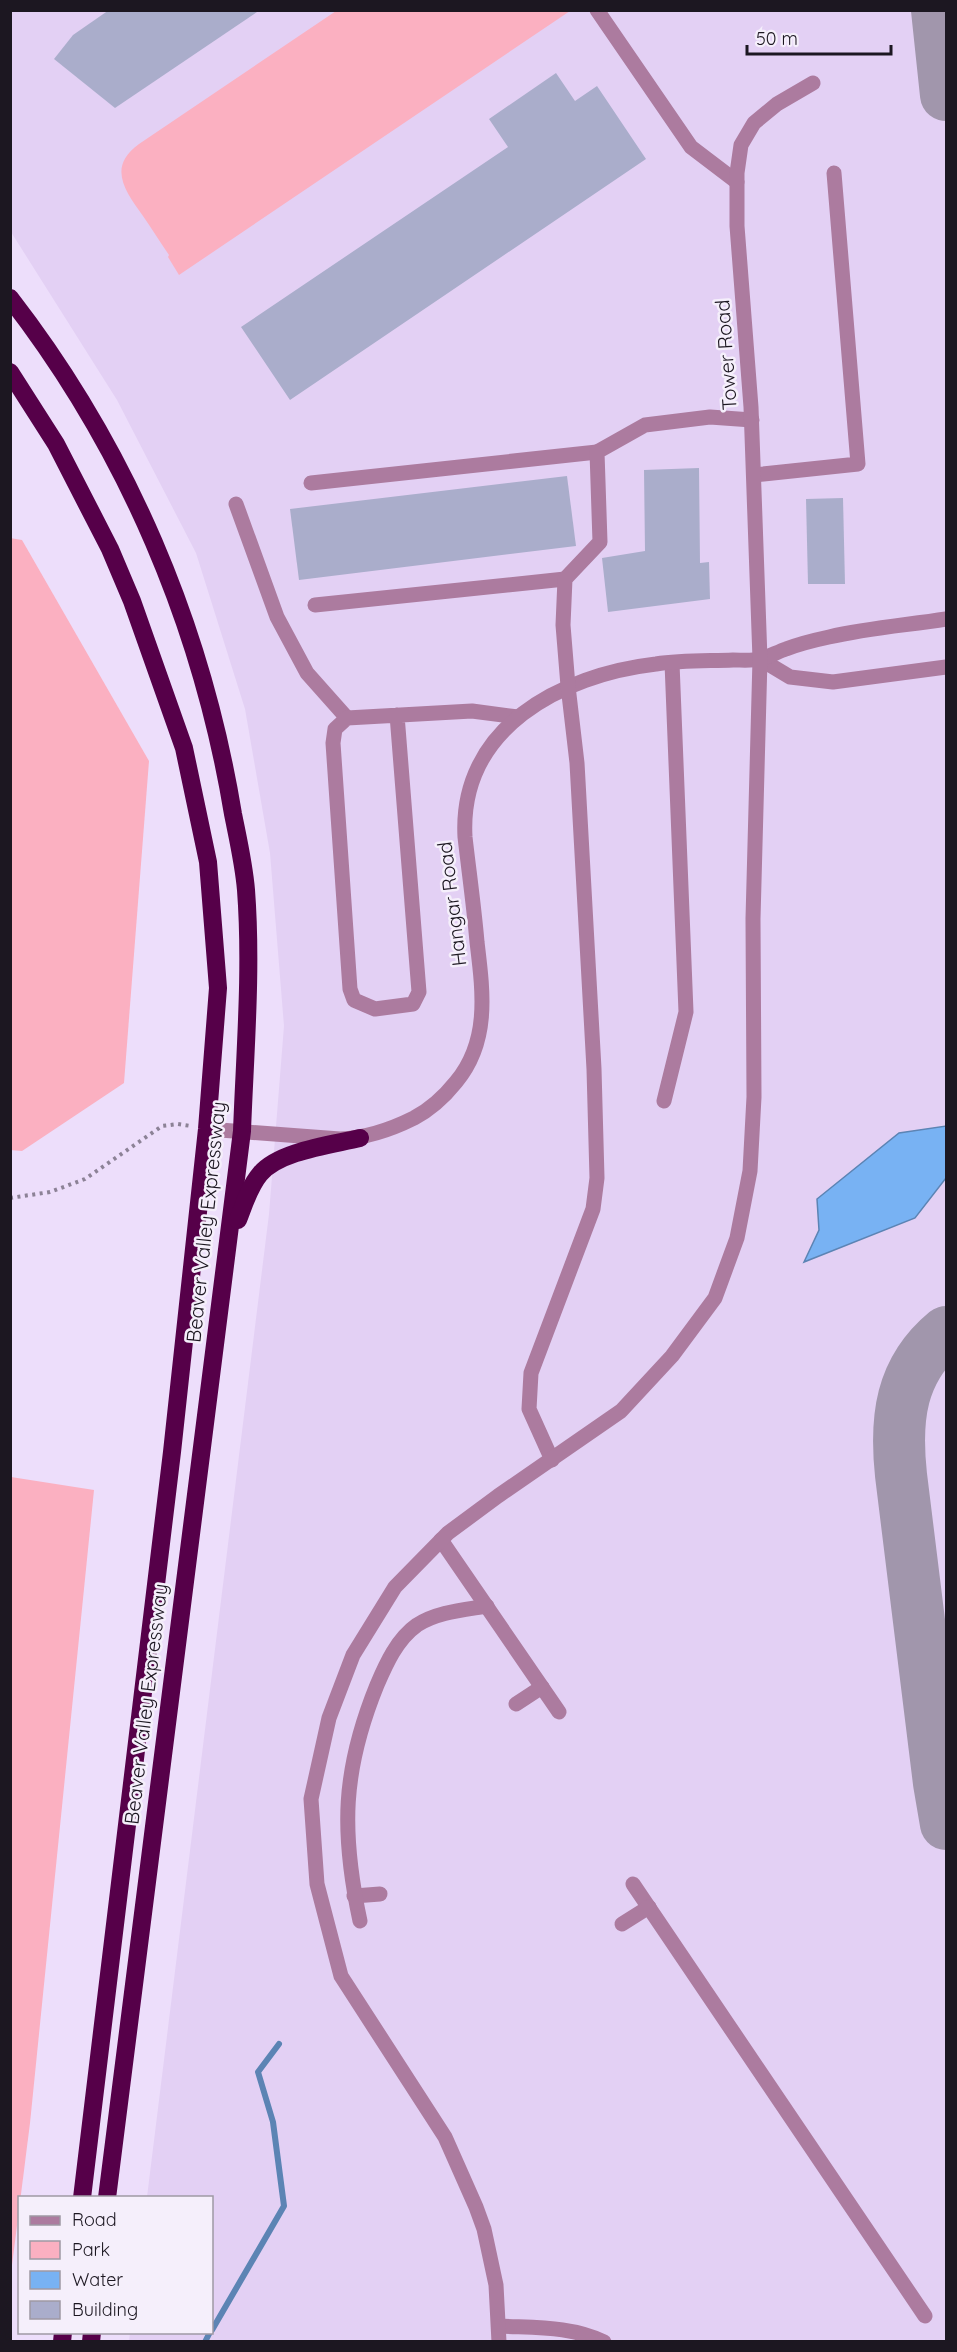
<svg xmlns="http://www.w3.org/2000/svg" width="957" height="2352" font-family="Quicksand,sans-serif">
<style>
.built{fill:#e3d0f4}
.green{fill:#fbb0c1}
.water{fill:#78b2f3;stroke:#5c84b4;stroke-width:1.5}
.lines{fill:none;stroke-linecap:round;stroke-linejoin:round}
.stream{stroke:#5c84b4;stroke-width:6}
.taxiway{stroke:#a196ac;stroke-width:52}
.building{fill:#aaadcb}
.path{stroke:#8c8296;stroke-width:4;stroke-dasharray:3 4.5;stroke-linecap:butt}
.minor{stroke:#ac7b9f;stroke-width:15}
.highway{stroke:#560049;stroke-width:18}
.labels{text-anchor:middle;stroke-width:5;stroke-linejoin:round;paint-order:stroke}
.street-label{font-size:20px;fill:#1c1721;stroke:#f5effb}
</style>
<rect width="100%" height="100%" fill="#eddefb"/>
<polygon class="built" points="11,11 946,11 946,2341 129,2341 130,2333 212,2332 212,2198 147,2197 269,1214 284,1026 270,853 245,709 196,553 117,400 11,232"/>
<g class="green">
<path d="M336,11H570L179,275L168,257L169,255C160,242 152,229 143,216C125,191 107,167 139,144Z"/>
<polygon points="10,538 22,540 149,761 124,1083 22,1151 10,1150"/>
<polygon points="11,1477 94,1490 30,2123 11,2273"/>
</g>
<polygon class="water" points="946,1126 946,1178 915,1218 804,1262 819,1230 817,1199 899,1133"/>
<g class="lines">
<g class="stream">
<polyline points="212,2330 284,2206 273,2122 258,2072 279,2044"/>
<polyline points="205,2342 210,2332"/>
</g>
<g class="taxiway">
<polyline points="937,10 946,95"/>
<path d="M946,1332C900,1370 895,1419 901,1475L939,1783L946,1824"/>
</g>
</g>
<g class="building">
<polygon points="109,10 260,10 115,108 54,59 73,35"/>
<polygon points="556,73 575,101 597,86 646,159 290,400 241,327 508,147 489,119"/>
<polygon points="699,468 700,563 709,562 710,599 608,612 602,558 645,551 644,470"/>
<polygon points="567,476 576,546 299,580 290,509"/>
<polygon points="843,498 845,584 808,584 806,499"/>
</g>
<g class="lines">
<polyline class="path" points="10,1198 50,1192 85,1179 162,1126 178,1124 191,1126"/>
<g class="minor">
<polyline points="597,10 691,147 737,182"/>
<polyline points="754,475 858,464 834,173"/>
<polyline points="311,483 597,452"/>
<polyline points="236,504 277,617 307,673 347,718"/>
<polyline points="315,605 565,579"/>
<polyline points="760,659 790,677 833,682 946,667"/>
<polyline points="397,715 419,992 413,1004 375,1009 354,1000 350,989 333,743 335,729 347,718 472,711 518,717"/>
<polyline points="664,1101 686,1012 672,663"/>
<path d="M207,1129L340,1139C367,1138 390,1130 414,1118C431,1109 444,1097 456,1082C490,1041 483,992 477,942C474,907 469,872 465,837C459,728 561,675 656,664C681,660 707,661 733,660C742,660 752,661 760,659C769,657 777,652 786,649C799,644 815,640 829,637C868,628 908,625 946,619"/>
<polyline points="552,1460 529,1409 531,1373 593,1209 597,1178 594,1069 577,763 568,686 563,625 565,579 600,542 597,452 645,425 710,417 752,420"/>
<polyline points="441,1540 559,1712"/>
<polyline points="516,1704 542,1687"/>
<polyline points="633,1884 925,2316"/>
<polyline points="354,1896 380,1894"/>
<path d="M360,1921C341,1832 342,1771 377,1685C386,1664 397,1639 417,1625C437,1612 463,1610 487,1606"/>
<polyline points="622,1924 649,1907"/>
<path d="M499,2326C534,2328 572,2326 604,2342"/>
<polyline points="499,2342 496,2285 484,2229 476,2207 445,2137 341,1976 317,1884 311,1799 329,1718 353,1655 395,1587 448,1533 498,1496 621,1411 672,1356 715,1298 737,1238 750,1171 754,1097 753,919 760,659 751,407 737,226 737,173 741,145 754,123 777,104 813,83"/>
</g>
<g class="highway">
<path d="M10,298C127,449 202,626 233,814C238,839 244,865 246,890C252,969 245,1052 242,1131L107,2198"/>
<polyline points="10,372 56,444 110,549 132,601 184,748 208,862 218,988 207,1129 172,1452 82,2198"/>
<path d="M238,1220C244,1205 249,1187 260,1174C279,1151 331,1145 360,1138"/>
<polyline points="62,2342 63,2332"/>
<polyline points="91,2342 92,2332"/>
</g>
</g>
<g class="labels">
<g class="street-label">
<text transform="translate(726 355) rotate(-94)" y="7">Tower Road</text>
<text transform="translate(452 904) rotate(-97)" y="7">Hangar Road</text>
<text transform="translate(206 1222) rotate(-84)" y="7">Beaver Valley Expressway</text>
<text transform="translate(146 1704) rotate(-83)" y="7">Beaver Valley Expressway</text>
</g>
</g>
<rect width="957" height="2352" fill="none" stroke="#1c1721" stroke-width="24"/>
<rect x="18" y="2196" width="195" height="138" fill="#f5effb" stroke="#9e99a4" stroke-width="1.5"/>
<rect x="30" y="2216" width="30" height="9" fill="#ac7b9f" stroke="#9e99a4" stroke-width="1.5"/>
<text x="72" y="2226" font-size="18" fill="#1c1721">Road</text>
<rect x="30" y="2241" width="30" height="18" fill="#fbb0c1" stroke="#9e99a4" stroke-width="1.5"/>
<text x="72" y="2256" font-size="18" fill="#1c1721">Park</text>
<rect x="30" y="2271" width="30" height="18" fill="#78b2f3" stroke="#9e99a4" stroke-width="1.5"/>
<text x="72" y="2286" font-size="18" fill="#1c1721">Water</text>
<rect x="30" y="2301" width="30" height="18" fill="#aaadcb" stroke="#9e99a4" stroke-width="1.5"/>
<text x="72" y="2316" font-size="18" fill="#1c1721">Building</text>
<path d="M747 45v9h144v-9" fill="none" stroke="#1c1721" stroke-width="3"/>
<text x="756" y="45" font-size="18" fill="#1c1721" stroke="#f5effb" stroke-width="4.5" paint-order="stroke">50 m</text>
</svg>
